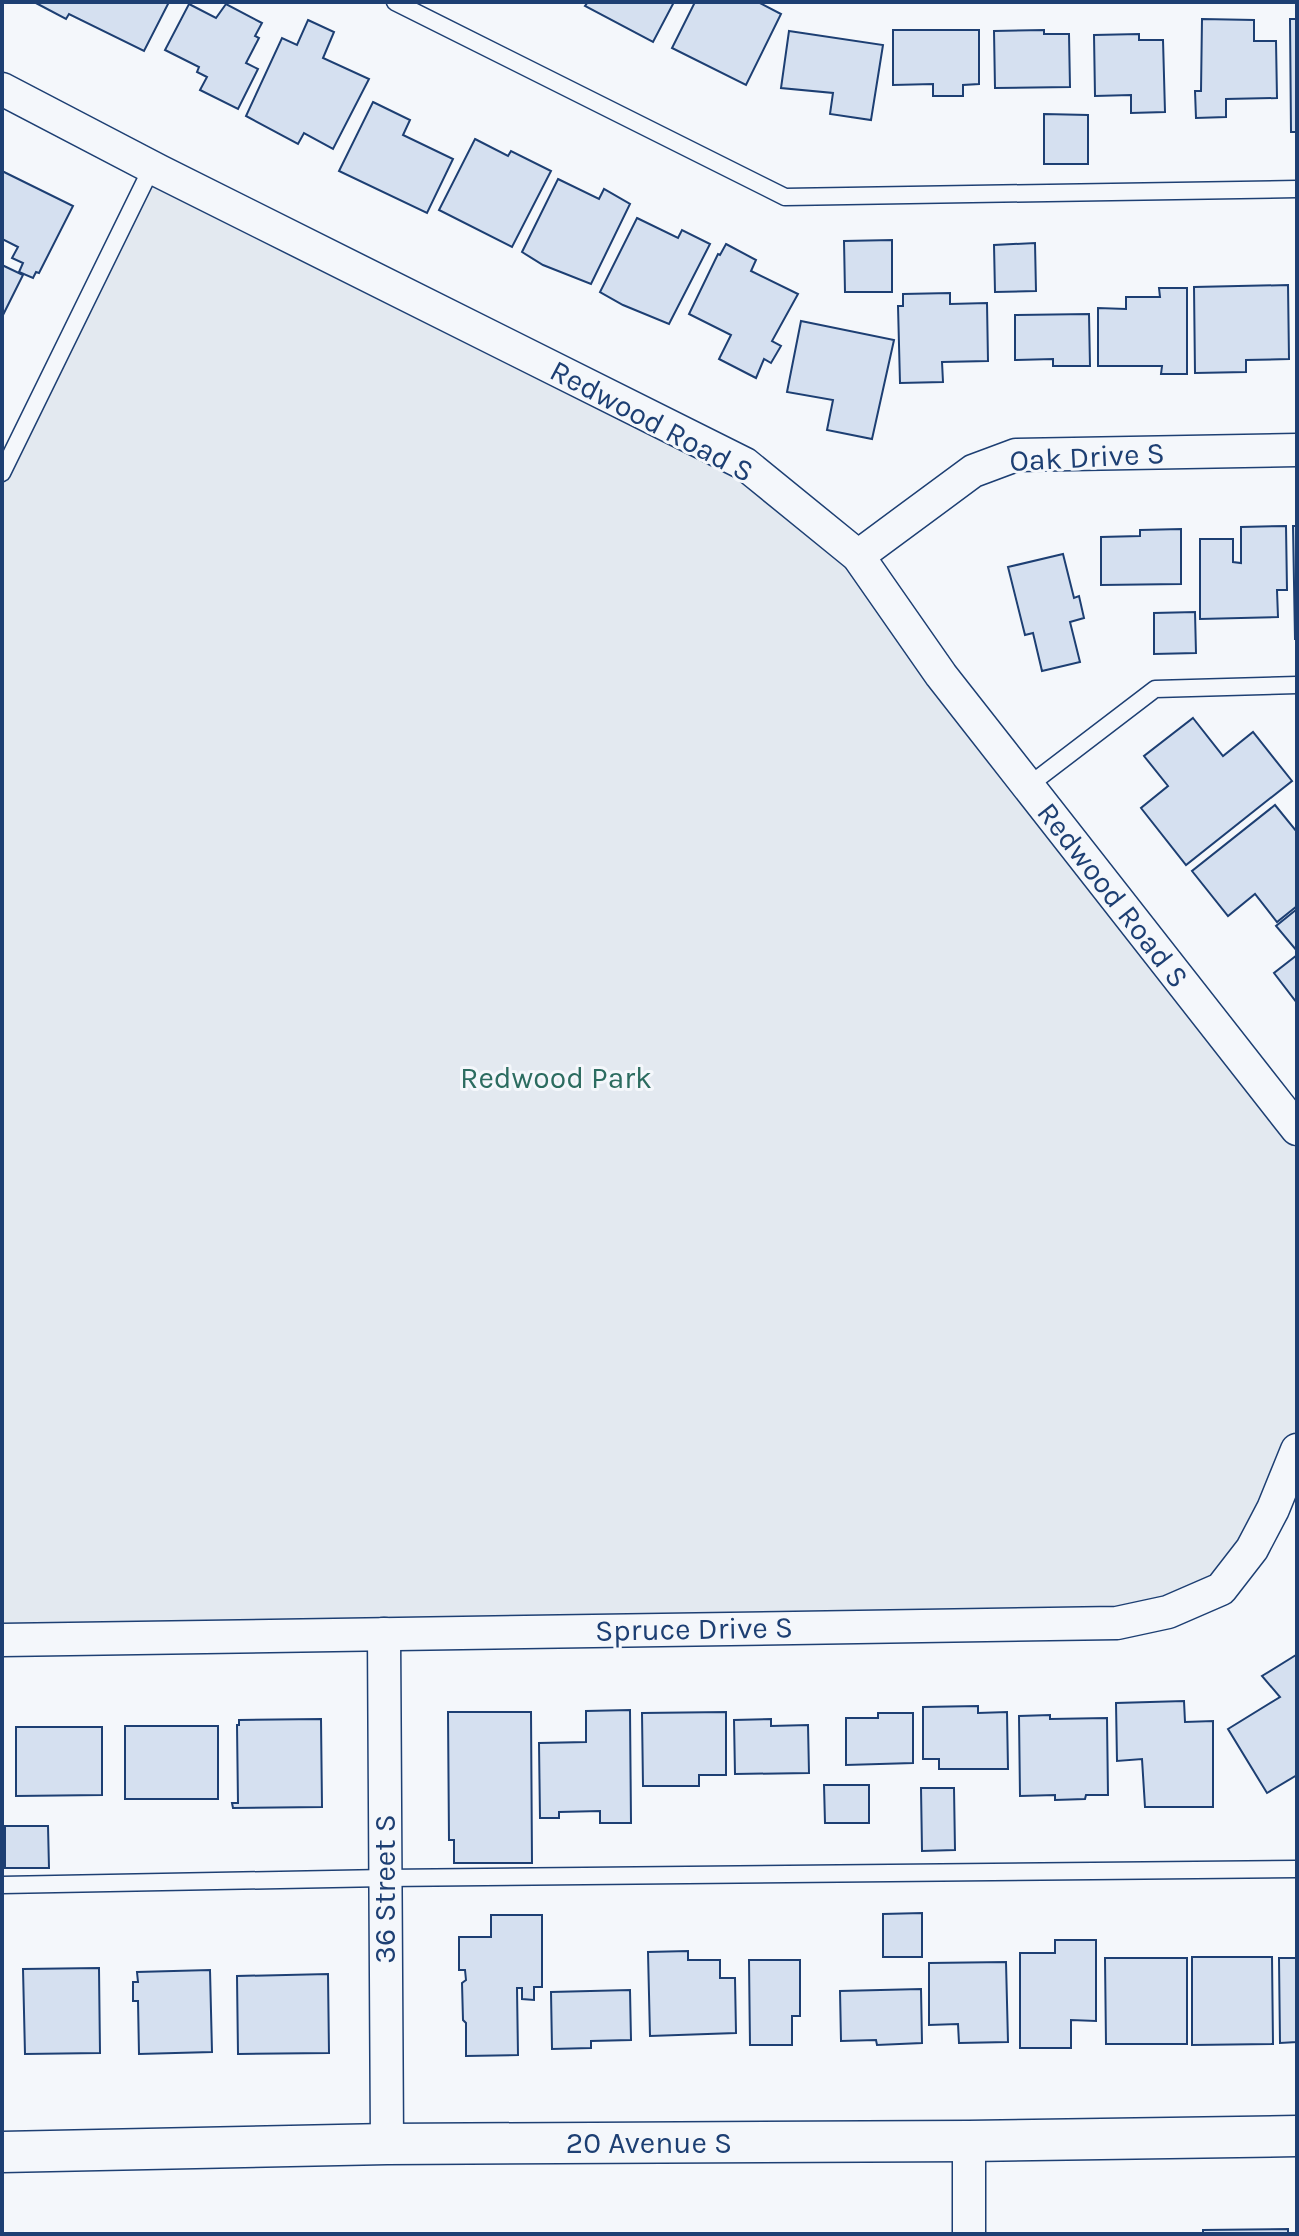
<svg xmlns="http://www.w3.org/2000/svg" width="1299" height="2236" font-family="Karla,sans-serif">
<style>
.green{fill:#e3e9f0;stroke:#687fa3;stroke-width:2}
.building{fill:#d5e0f0;stroke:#1d3f73;stroke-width:2}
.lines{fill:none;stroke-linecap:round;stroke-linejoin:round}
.service-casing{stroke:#1d3f73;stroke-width:19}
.minor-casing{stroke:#1d3f73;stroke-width:35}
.tertiary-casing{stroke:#1d3f73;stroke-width:43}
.service{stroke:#f4f7fb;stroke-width:16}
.minor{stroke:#f4f7fb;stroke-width:32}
.tertiary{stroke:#f4f7fb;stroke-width:40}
.labels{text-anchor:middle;stroke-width:6;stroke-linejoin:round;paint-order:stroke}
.street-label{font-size:30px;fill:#1d3f73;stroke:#f4f7fb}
.park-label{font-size:30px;fill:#2c6c60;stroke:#f4f7fb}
</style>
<rect width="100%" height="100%" fill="#f4f7fb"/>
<polygon class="green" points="159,171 745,464 858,556 1297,1129 1297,1450 1252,1549 1168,1612 2,1640 2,476"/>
<g class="building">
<polygon points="34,2 169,2 144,51 69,14 66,19"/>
<polygon points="588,2 674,2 653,42 585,6"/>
<polygon points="695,2 758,2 781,14 746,85 672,48"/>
<polygon points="189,4 216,18 226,4 262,23 255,36 259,38 246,63 258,69 238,109 200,90 207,77 197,72 199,67 165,50"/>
<polygon points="1202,19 1254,20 1254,41 1276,41 1277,98 1226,99 1226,117 1196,118 1195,91 1201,91"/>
<polygon points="1290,19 1297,19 1297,132 1291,132"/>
<polygon points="308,20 334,32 323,58 369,79 333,149 304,133 298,144 246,116 282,38 297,45"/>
<polygon points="893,30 979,30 979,84 963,85 963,96 933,96 933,84 893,85"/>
<polygon points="1044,30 1044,34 1069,34 1070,87 995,88 994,31"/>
<polygon points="789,31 883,45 871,120 830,114 833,93 781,88"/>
<polygon points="1139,34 1139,40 1163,40 1165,112 1131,113 1131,95 1095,96 1094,35"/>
<polygon points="373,102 410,120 403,135 453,159 427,213 339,171"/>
<polygon points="1044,114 1088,115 1088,164 1044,164"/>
<polygon points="475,139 508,156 511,151 551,171 512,247 439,210"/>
<polygon points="2,171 73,206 39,273 36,272 33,278 19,272 23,263 12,258 18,247 2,239"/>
<polygon points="558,179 599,199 604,189 630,204 591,284 543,265 522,252"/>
<polygon points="637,218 678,238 682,230 710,244 669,324 623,305 600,292"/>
<polygon points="892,240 892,292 845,292 844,241"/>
<polygon points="1035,243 1036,291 995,292 994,245"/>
<polygon points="726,244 756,260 751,271 798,294 772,341 781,346 771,363 764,359 756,378 719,359 731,335 689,314 718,254 720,255"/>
<polygon points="2,265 23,275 2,317"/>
<polygon points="1288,285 1289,359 1246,360 1246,372 1195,373 1194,287"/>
<polygon points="1159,288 1187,288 1187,374 1161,374 1162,366 1098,366 1098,308 1126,309 1126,297 1160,297"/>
<polygon points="950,293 950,304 987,303 988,361 942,362 943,382 900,383 898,306 903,306 903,294"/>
<polygon points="1089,314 1090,366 1053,366 1053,359 1015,360 1015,315"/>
<polygon points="801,321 894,340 872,439 827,430 833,400 787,392"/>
<polygon points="1286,526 1287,590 1277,590 1278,617 1200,619 1200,539 1233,539 1233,562 1241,563 1241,527"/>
<polygon points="1293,526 1297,526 1297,639 1295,639"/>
<polygon points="1181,529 1181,584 1101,585 1101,537 1140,536 1140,530"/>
<polygon points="1063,554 1074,598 1079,596 1084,618 1070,622 1080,662 1042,671 1033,633 1025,635 1008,567"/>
<polygon points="1195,612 1196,653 1154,654 1154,613"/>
<polygon points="1193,718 1223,756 1253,732 1292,781 1186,865 1141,808 1168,786 1144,756"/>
<polygon points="1275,805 1297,832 1297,906 1277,922 1255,894 1228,916 1192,871"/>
<polygon points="1297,909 1297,951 1276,926"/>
<polygon points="1297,955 1297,1003 1274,973"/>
<polygon points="1296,1655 1297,1775 1267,1793 1228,1729 1280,1697 1262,1676"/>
<polygon points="1184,1701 1185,1722 1213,1721 1213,1807 1145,1807 1142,1759 1117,1761 1116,1703"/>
<polygon points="978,1706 978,1713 1007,1712 1008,1769 939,1769 939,1759 923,1759 923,1707"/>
<polygon points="630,1710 631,1823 600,1823 600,1811 559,1812 559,1818 540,1818 539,1743 586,1742 586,1711"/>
<polygon points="448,1712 531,1712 532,1863 454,1863 454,1840 449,1840"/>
<polygon points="726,1712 726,1775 699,1775 699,1786 643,1786 642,1713"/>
<polygon points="878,1713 913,1713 913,1763 846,1765 846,1718 878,1718"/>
<polygon points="1050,1715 1050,1719 1107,1718 1108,1795 1086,1795 1085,1799 1055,1800 1055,1795 1020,1796 1019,1716"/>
<polygon points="321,1719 322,1807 233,1808 232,1803 238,1803 237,1725 239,1725 239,1720"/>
<polygon points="771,1719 771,1726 808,1725 809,1773 735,1774 734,1720"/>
<rect x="125" y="1726" width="93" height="73"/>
<polygon points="16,1727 102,1727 102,1795 16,1796"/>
<polygon points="824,1785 869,1785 869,1823 825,1823"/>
<polygon points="921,1788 954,1788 955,1850 922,1851"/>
<polygon points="5,1826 48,1826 49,1868 5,1868"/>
<polygon points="922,1913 922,1957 883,1957 883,1914"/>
<polygon points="491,1915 542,1915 542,1987 534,1987 534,2000 522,1999 522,1988 517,1988 518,2055 466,2056 466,2023 463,2020 462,1983 466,1980 465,1970 459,1970 459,1937 491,1937"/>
<polygon points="1055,1940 1096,1940 1096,2021 1071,2020 1071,2048 1020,2048 1020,1953 1055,1953"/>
<polygon points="688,1951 688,1960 720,1960 720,1978 735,1978 736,2033 650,2036 648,1952"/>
<polygon points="1192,1957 1272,1957 1273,2044 1192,2045"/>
<polygon points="1105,1958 1187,1958 1187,2044 1106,2044"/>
<polygon points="1279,1958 1297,1958 1297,2042 1280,2043"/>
<polygon points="749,1960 800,1960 800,2016 792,2016 792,2045 750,2045"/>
<polygon points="1006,1962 1008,2042 959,2043 958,2024 929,2025 929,1963"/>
<polygon points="99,1968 100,2053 25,2054 23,1969"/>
<polygon points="210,1970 212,2052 139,2054 138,2001 133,2001 133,1982 138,1982 137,1972"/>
<polygon points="328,1974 329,2053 238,2054 237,1976"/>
<polygon points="921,1989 922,2043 877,2045 876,2040 841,2041 840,1991"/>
<polygon points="630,1990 631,2040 591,2041 591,2048 552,2049 551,1992"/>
<polygon points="1288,2229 1288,2234 1203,2234 1203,2230"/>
</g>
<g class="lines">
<g class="service-casing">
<g id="service">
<polyline points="395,2 785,197 1297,189"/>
<polyline points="2,473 152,167"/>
<polyline points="1028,786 1155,689 1297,685"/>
<polyline points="2,1885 385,1878 1297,1869"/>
</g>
</g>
<g class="minor-casing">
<g id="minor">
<polyline points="2,89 159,171 745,464 858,556 941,675 1297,1129"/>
<polyline points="858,556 973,471 1016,455 1297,450"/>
<polyline points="384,1634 387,2144"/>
<polyline points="2,1640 1117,1623 1168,1612 1221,1589 1252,1549 1273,1509 1297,1450"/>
<polyline points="969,2234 969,2141"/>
</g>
</g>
<g class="tertiary-casing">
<polyline id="tertiary" points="2,2152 387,2144 969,2141 1297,2136"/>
</g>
<use href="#service" class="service"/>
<use href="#minor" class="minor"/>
<use href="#tertiary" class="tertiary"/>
</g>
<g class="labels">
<g class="street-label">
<text transform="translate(652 421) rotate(28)" y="10">Redwood Road S</text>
<text transform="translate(1087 457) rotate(-3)" y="10">Oak Drive S</text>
<text transform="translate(1113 895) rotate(52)" y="10">Redwood Road S</text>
<text transform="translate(694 1629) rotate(-1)" y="10">Spruce Drive S</text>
<text transform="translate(385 1889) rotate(-90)" y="10">36 Street S</text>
<text x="649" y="2153">20 Avenue S</text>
</g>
<g class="park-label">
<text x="556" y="1088">Redwood Park</text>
</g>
</g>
<rect width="1299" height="2236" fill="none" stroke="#1d3f73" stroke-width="8"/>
</svg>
